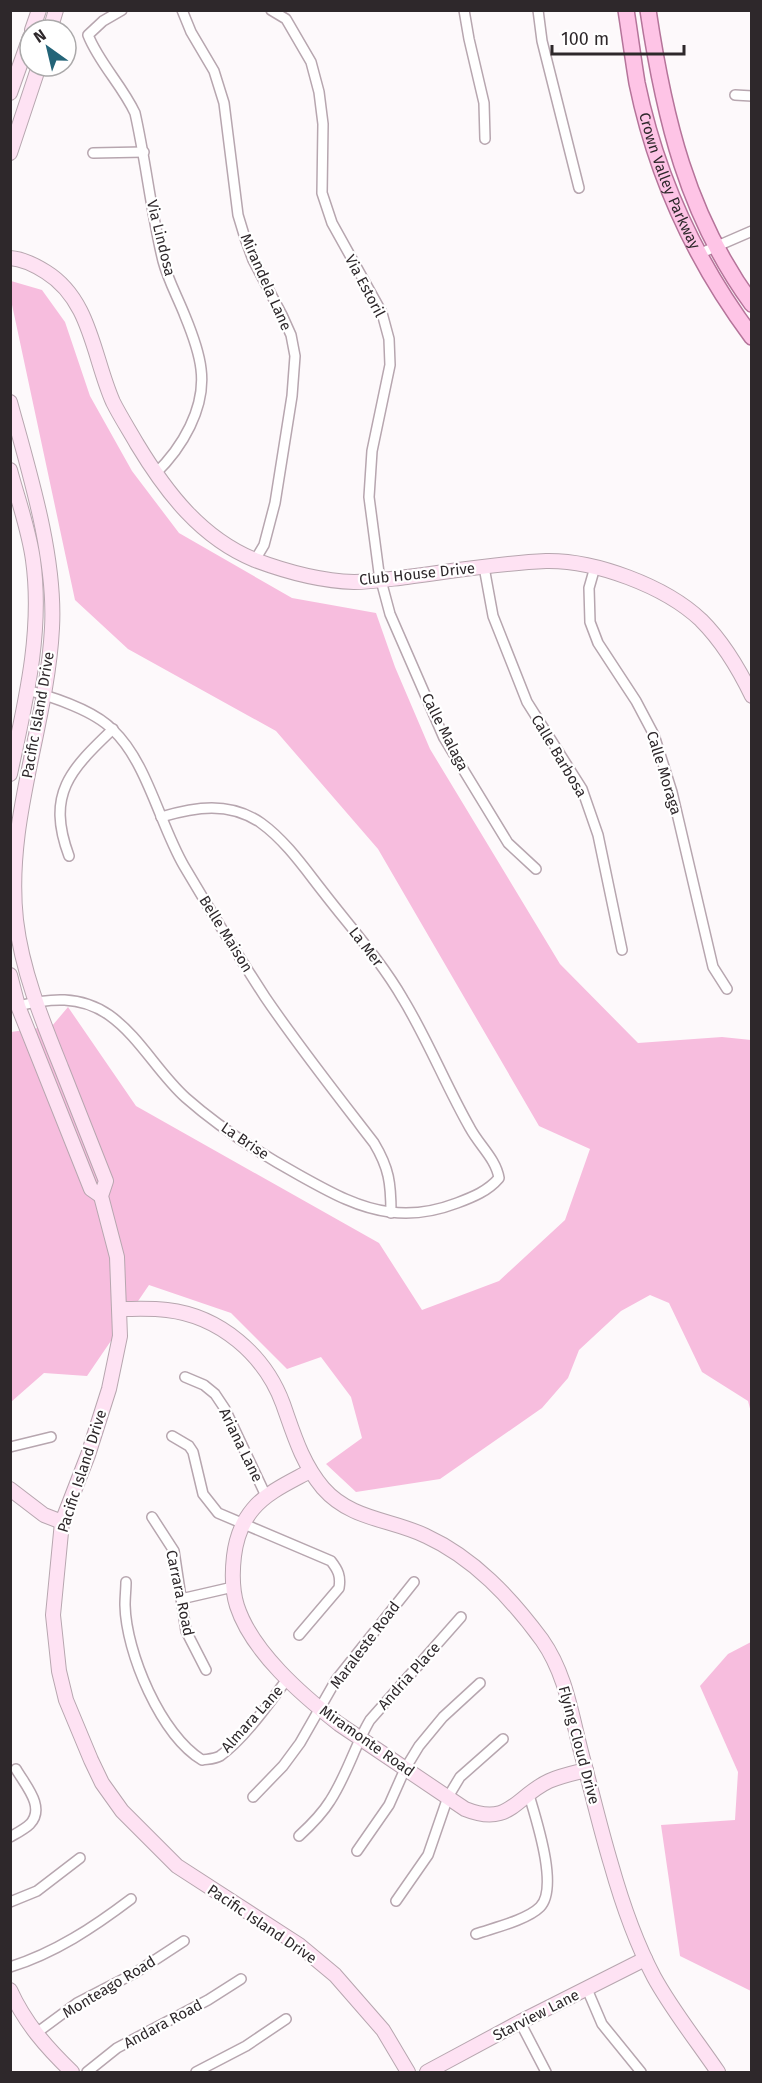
<svg xmlns="http://www.w3.org/2000/svg" width="762" height="2083" font-family="'Fira Sans',sans-serif">
<style>
.green{fill:#f7bdde}
.lines{fill:none;stroke-linecap:round;stroke-linejoin:round}
.street-casing{stroke:#b7a6af;stroke-width:12}
.secondary-casing{stroke:#b7a6af;stroke-width:16}
.primary-casing{stroke:#b5749a;stroke-width:18}
.street{stroke:#fff;stroke-width:9}
.secondary{stroke:#fee2f3;stroke-width:14}
.primary{stroke:#fec4e6;stroke-width:15}
.labels{text-anchor:middle;stroke-width:4.5;stroke-linejoin:round;paint-order:stroke}
.street-label{font-size:15px;fill:#2e282b;stroke:#fff}
</style>
<rect width="100%" height="100%" fill="#fdf9fb"/>
<g class="green">
<polygon points="11,281 42,290 65,322 90,396 132,471 179,533 292,598 376,613 395,667 430,749 560,964 638,1043 722,1037 751,1040 752,1416 748,1401 702,1372 669,1303 650,1295 621,1311 579,1350 568,1378 542,1408 440,1479 356,1492 326,1464 362,1438 351,1397 321,1357 287,1369 231,1313 149,1285 87,1376 44,1373 11,1402 11,1032 52,1026 68,1007 136,1106 379,1243 422,1310 499,1281 565,1220 590,1149 539,1126 378,849 276,731 128,649 75,600 11,300"/>
<polygon points="751,1642 751,1991 680,1956 661,1825 735,1820 738,1772 700,1686 728,1654"/>
</g>
<g class="lines">
<g class="street-casing">
<g id="street">
<path d="M122,10L103,21L88,35C99,63 122,85 135,113C146,162 151,212 163,261C168,280 178,298 185,316C192,333 199,351 201,369C206,408 182,448 155,474"/>
<polyline points="182,10 191,32 214,71 224,103 238,215 245,238 253,260 282,315 291,335 295,356 292,396 275,503 264,545 255,560"/>
<polyline points="271,10 286,19 311,62 319,92 323,124 322,193 332,223 382,313 389,339 390,365 372,451 369,497 379,573 390,614 444,738 508,843 536,869"/>
<polyline points="464,10 469,39 484,103 485,139"/>
<polyline points="538,10 542,41 579,188"/>
<polyline points="735,95 752,96"/>
<polyline points="93,153 144,152"/>
<polyline points="699,254 752,231"/>
<polyline points="484,567 493,616 527,702 582,789 598,835 622,950"/>
<polyline points="595,567 589,588 590,622 598,643 636,701 654,735 672,792 713,967 727,989"/>
<path d="M27,690C53,697 95,711 113,730C147,762 160,825 184,866C210,910 237,954 265,997C299,1047 337,1095 374,1143C389,1168 391,1183 391,1213"/>
<path d="M69,856C46,794 70,770 113,729"/>
<path d="M18,1006C50,998 80,995 109,1015C140,1037 158,1073 186,1098C220,1128 259,1153 299,1175C328,1191 357,1208 390,1212C412,1215 436,1211 457,1203C473,1197 488,1191 499,1178C496,1159 479,1145 470,1128C446,1086 428,1040 403,999C381,961 351,928 324,893C305,869 286,841 261,823C229,801 195,807 161,817"/>
<polyline points="185,1377 204,1385 215,1394 225,1409 266,1496"/>
<path d="M172,1436L189,1446L193,1452L203,1494L218,1513L331,1561C338,1570 341,1576 339,1588L299,1635"/>
<polyline points="10,1447 51,1437"/>
<polyline points="152,1517 174,1551 186,1631 206,1670"/>
<path d="M126,1582C126,1589 125,1597 125,1605C126,1653 161,1735 202,1760C208,1759 215,1759 220,1756C244,1739 270,1702 288,1678"/>
<polyline points="181,1599 233,1587"/>
<polyline points="253,1797 283,1766 300,1743 336,1680 414,1582"/>
<path d="M299,1836C311,1825 322,1814 330,1801C347,1775 355,1745 370,1720L461,1617"/>
<path d="M10,1837C17,1833 25,1829 30,1824C46,1807 25,1785 16,1769"/>
<polyline points="357,1851 389,1805 405,1769 419,1746 443,1717 480,1683"/>
<polyline points="396,1901 428,1855 448,1797 460,1777 503,1739"/>
<polyline points="10,1902 37,1891 80,1858"/>
<path d="M476,1934C493,1928 527,1920 540,1907C559,1888 536,1819 529,1795"/>
<path d="M10,1967C55,1953 94,1927 131,1899"/>
<polyline points="587,1989 602,2024 641,2072"/>
<polyline points="520,2022 546,2072"/>
<polyline points="35,2034 77,2003 135,1973 184,1941"/>
<polyline points="87,2072 117,2048 208,2000 241,1979"/>
<polyline points="196,2072 246,2046 286,2019"/>
</g>
</g>
<g class="secondary-casing">
<g id="secondary">
<polyline points="32,30 39,10"/>
<polyline points="50,30 56,10"/>
<polyline points="10,93 30,37"/>
<polyline points="10,153 39,66"/>
<path d="M10,258C24,259 35,265 46,272C91,300 93,357 113,402C120,416 129,430 137,444C166,492 201,538 255,560C287,572 319,581 354,582C371,582 389,579 407,577C453,571 499,563 546,561C595,560 665,586 701,620C723,642 739,669 752,696"/>
<path d="M10,402C29,471 56,557 52,628C47,726 5,821 16,920C22,971 42,1020 61,1067C76,1105 91,1143 106,1181L101,1196L117,1257L120,1336L109,1389L88,1455L62,1522L53,1615L59,1671L66,1700L91,1760L102,1783L122,1811L177,1866L299,1945L335,1975L383,2030L408,2072"/>
<path d="M10,470C18,500 29,530 33,560C43,632 25,704 10,774"/>
<polyline points="10,975 18,1006 91,1189 101,1196"/>
<path d="M120,1309C135,1309 151,1308 167,1310C220,1316 265,1355 283,1404C294,1435 302,1463 323,1488C351,1520 391,1519 426,1536C474,1558 511,1598 542,1640C568,1677 572,1721 584,1763C593,1797 601,1831 611,1864C622,1903 635,1941 654,1977C672,2010 697,2041 718,2072"/>
<path d="M310,1471C290,1482 267,1492 253,1509C242,1522 236,1540 234,1556C232,1573 232,1590 237,1606C252,1652 302,1695 339,1724L465,1809C510,1827 515,1797 549,1781C560,1776 574,1773 586,1770"/>
<polyline points="10,1489 44,1515 62,1522"/>
<path d="M10,1990C25,2023 46,2047 72,2072"/>
<polyline points="427,2072 520,2022 645,1959"/>
</g>
</g>
<g class="primary-casing">
<g id="primary">
<path id="s1" d="M626,10C630,35 633,59 637,83C656,175 696,262 752,337"/>
<path d="M648,10C664,117 687,215 752,304"/>
</g>
</g>
<use href="#street" class="street"/>
<use href="#secondary" class="secondary"/>
<use href="#primary" class="primary"/>
</g>
<g class="labels">
<g class="street-label">
<text dy="5" stroke="none"><textPath href="#s1" startOffset="177">Crown Valley Parkway</textPath></text>
<text transform="translate(161 238) rotate(76)" y="5">Via Lindosa</text>
<text transform="translate(266 282) rotate(66)" y="5">Mirandela Lane</text>
<text transform="translate(365 286) rotate(62)" y="5">Via Estoril</text>
<text transform="translate(417 574) rotate(-6)" y="5">Club House Drive</text>
<text transform="translate(38 715) rotate(-80)" y="5">Pacific Island Drive</text>
<text transform="translate(445 732) rotate(63)" y="5">Calle Malaga</text>
<text transform="translate(559 756) rotate(59)" y="5">Calle Barbosa</text>
<text transform="translate(664 773) rotate(73)" y="5">Calle Moraga</text>
<text transform="translate(226 934) rotate(58)" y="5">Belle Maison</text>
<text transform="translate(366 947) rotate(52)" y="5">La Mer</text>
<text transform="translate(245 1141) rotate(34)" y="5">La Brise</text>
<text transform="translate(241 1445) rotate(64)" y="5">Ariana Lane</text>
<text transform="translate(82 1471) rotate(-72)" y="5">Pacific Island Drive</text>
<text transform="translate(180 1593) rotate(78)" y="5">Carrara Road</text>
<text transform="translate(365 1645) rotate(-53)" y="5">Maraleste Road</text>
<text transform="translate(409 1676) rotate(-48)" y="5">Andria Place</text>
<text transform="translate(252 1719) rotate(-48)" y="5">Almara Lane</text>
<text transform="translate(367 1741) rotate(35)" y="5">Miramonte Road</text>
<text transform="translate(579 1745) rotate(75)" y="5">Flying Cloud Drive</text>
<text transform="translate(262 1924) rotate(34)" y="5">Pacific Island Drive</text>
<text transform="translate(109 1987) rotate(-31)" y="5">Monteago Road</text>
<text transform="translate(536 2015) rotate(-27)" y="5">Starview Lane</text>
<text transform="translate(163 2024) rotate(-28)" y="5">Andara Road</text>
</g>
</g>
<rect width="762" height="2083" fill="none" stroke="#2e282b" stroke-width="24"/>
<g transform="translate(48 48) rotate(326)"><circle r="28" fill="#ffffff" stroke="#aba9aa" stroke-width="1.5"/>
<path d="M0-4.5L10 22L0 15L-10 22Z" fill="#236478"/>
<text y="-9" font-size="16" font-weight="bold" text-anchor="middle" fill="#2e282b">N</text>
</g>
<path d="M552 45v9h132v-9" fill="none" stroke="#2e282b" stroke-width="3"/>
<text x="561" y="45" font-size="18" fill="#2e282b" stroke="#ffffff" stroke-width="4.5" paint-order="stroke">100 m</text>
</svg>
